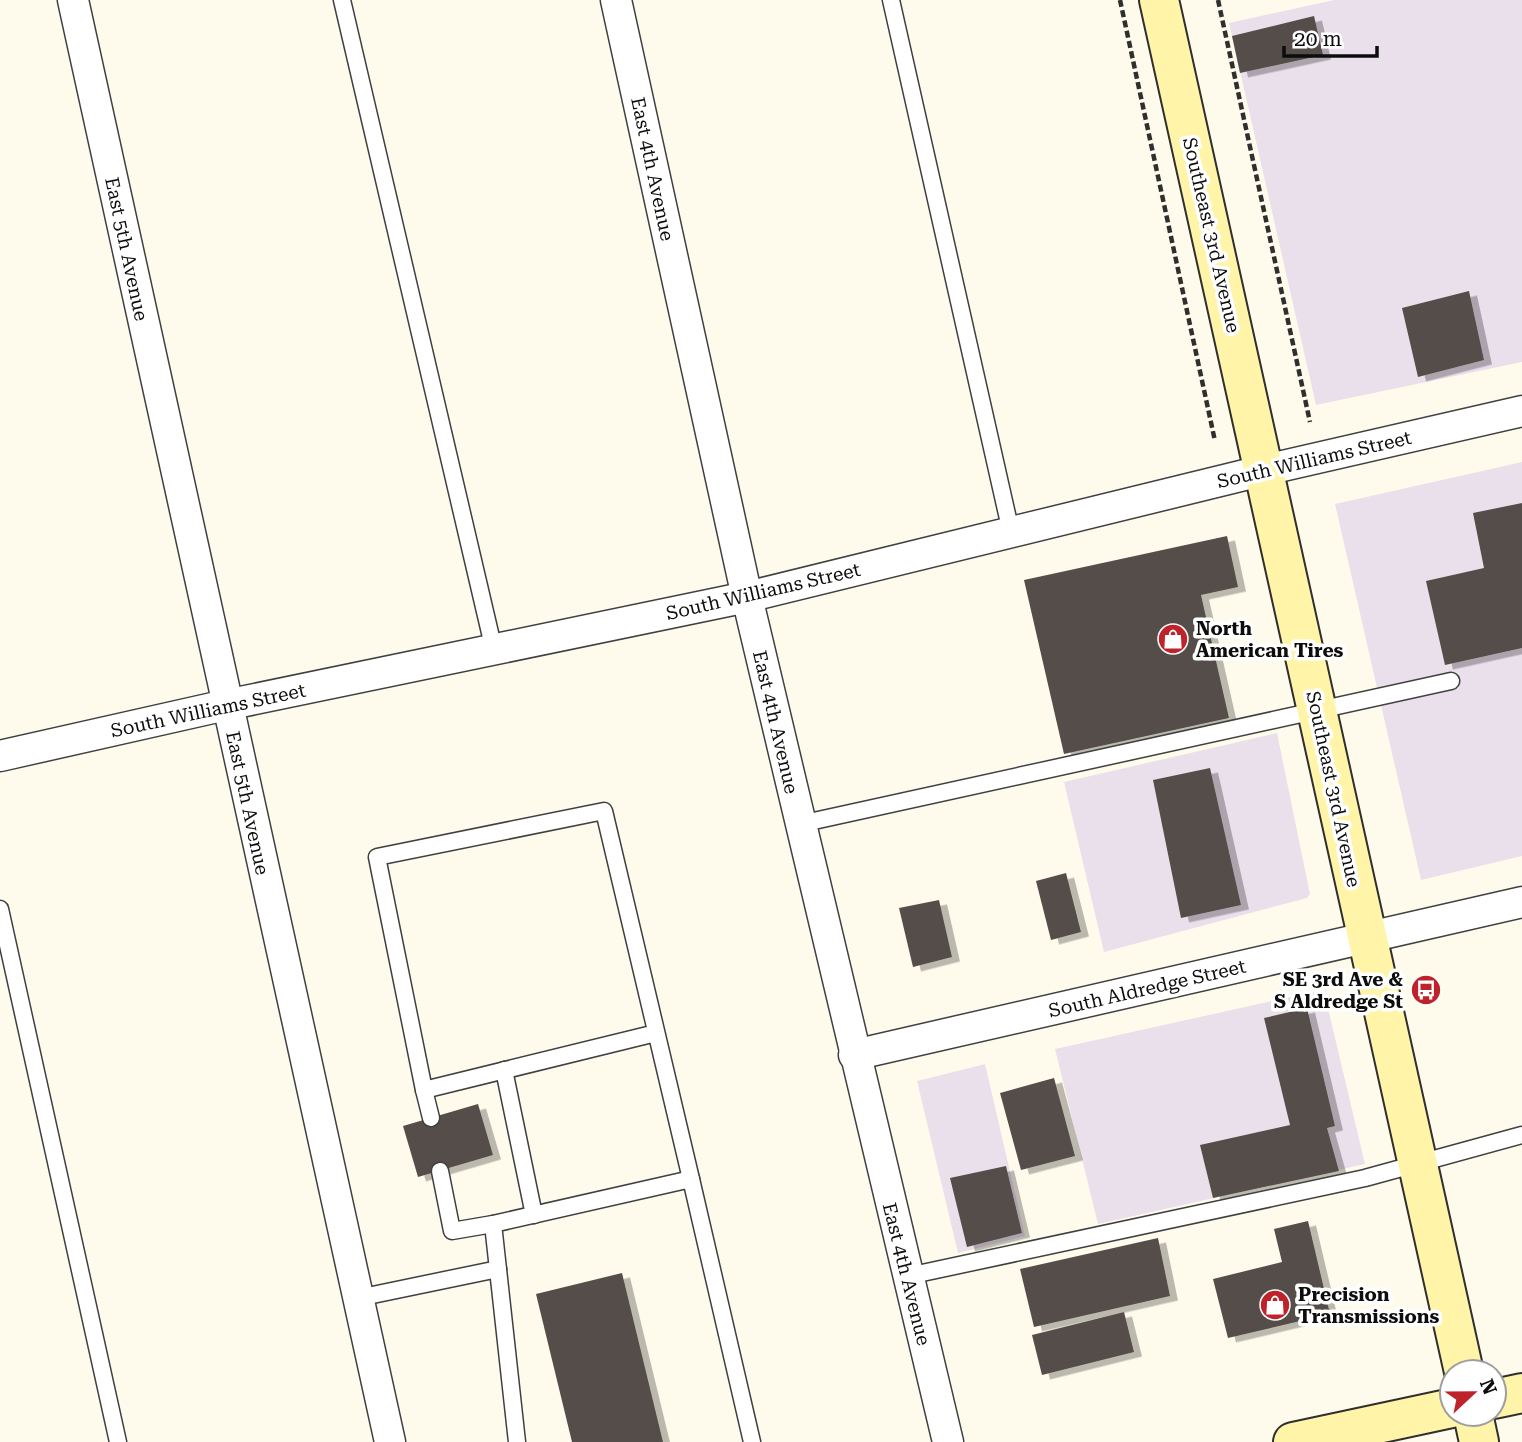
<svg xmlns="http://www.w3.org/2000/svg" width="1522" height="1442" font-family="'Roboto Serif',serif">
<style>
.industrial{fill:#eae0ec}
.building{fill:#554d49;filter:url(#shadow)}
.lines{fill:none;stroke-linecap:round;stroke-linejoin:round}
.service-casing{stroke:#404040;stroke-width:19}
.minor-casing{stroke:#404040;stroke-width:33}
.secondary-casing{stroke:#2f2f2f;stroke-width:42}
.path{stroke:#2f2f2f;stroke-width:4.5;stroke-dasharray:7 3.5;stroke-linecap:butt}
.service{stroke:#fff;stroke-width:16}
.minor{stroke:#fff;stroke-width:30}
.secondary{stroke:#fff4a7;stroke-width:38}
.labels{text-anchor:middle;stroke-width:7;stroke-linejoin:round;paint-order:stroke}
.street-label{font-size:19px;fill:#0d0d0d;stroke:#fff}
.poi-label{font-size:19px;font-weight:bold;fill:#0d0d0d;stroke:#fff;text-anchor:start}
</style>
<defs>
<filter id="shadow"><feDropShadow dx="8" dy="4.5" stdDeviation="0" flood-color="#0004"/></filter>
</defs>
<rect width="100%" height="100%" fill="#fffbec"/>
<g class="industrial">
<polygon points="1334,0 1522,0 1522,362 1316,405 1229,23"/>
<polygon points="1522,462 1522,856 1421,880 1335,504"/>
<polygon points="1277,733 1310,894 1307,898 1104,952 1064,782"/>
<polygon points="1313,992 1326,1000 1365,1164 1098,1224 1055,1049"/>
<polygon points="985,1064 1025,1236 958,1253 917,1081"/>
</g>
<g class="building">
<polygon points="1314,16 1323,55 1240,73 1232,36"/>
<polygon points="1469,291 1484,360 1418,377 1402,308"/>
<polygon points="1522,503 1522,648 1445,665 1426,581 1484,568 1473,513"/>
<polygon points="1227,536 1238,587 1201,595 1229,718 1064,754 1024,580"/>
<polygon points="1210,768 1241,905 1181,918 1153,780"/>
<polygon points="1066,873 1081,932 1051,940 1036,881"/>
<polygon points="939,900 952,957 913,967 899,908"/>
<polygon points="1307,1008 1335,1126 1327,1128 1339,1171 1213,1198 1200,1145 1290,1125 1264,1018"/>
<polygon points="1054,1078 1075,1156 1021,1170 1000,1093"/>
<polygon points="478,1104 493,1155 418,1177 403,1126"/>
<polygon points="1006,1166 1022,1233 967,1247 950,1178"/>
<polygon points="1308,1221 1330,1314 1228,1338 1213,1279 1282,1262 1274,1229"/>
<polygon points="1158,1238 1170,1296 1034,1327 1020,1269"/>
<polygon points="622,1273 663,1442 572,1442 536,1294"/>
<polygon points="1124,1312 1134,1352 1042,1375 1032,1335"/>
</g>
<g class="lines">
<g class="service-casing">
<g id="service">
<polyline points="342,0 494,650"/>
<polyline points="891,0 1011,532"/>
<polyline points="800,824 1451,681"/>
<polyline points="0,909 118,1442"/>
<polyline points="656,1033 424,1090 377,857 604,811 691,1179"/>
<polyline points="504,1070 534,1215"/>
<polyline points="424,1090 431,1118"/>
<polyline points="440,1171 452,1231 493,1224"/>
<polyline points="908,1276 1365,1178 1522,1135"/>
<polyline points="358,1298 498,1269"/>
<polyline points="517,1442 493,1224 691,1179 752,1442"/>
</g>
</g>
<g class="minor-casing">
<g id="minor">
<polyline points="73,0 390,1442"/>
<polyline points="616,0 747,597 948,1442"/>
<polyline points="0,756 226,705 747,597 1265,470 1522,411"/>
<polyline points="854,1055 1522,902"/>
</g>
</g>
<g class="secondary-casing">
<g id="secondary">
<polyline points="1159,0 1464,1372"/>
<polyline points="1494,1399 1522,1393"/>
<polyline points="1473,1414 1479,1442"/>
<polyline points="1293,1442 1452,1408"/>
</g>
</g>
<g class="path">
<polyline points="1120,0 1215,441"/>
<polyline points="1218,0 1310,422"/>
</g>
<use href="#service" class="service"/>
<use href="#minor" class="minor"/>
<use href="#secondary" class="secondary"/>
</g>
<defs>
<g id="shop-disc" transform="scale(1.575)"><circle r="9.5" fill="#be232b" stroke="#fff"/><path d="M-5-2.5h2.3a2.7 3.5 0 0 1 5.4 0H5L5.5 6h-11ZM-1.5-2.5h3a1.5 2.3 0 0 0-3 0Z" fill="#fff"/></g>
<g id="bus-disc" transform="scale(1.575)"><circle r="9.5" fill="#be232b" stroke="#fff"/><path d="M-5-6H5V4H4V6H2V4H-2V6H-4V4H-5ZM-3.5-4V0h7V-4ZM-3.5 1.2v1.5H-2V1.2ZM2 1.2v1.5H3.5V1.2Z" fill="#fff"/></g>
</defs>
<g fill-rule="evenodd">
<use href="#shop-disc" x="1173" y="639"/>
<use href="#bus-disc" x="1426" y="990"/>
<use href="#shop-disc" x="1275" y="1305"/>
</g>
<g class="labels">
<g class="street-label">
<text transform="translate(653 169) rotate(78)" y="7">East 4th Avenue</text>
<text transform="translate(1212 235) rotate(77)" y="7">Southeast 3rd Avenue</text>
<text transform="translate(127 249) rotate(78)" y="7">East 5th Avenue</text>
<text transform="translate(1314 459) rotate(-13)" y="7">South Williams Street</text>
<text transform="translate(763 591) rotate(-13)" y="7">South Williams Street</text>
<text transform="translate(208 710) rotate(-12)" y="7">South Williams Street</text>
<text transform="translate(776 722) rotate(77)" y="7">East 4th Avenue</text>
<text transform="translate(1334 789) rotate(78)" y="7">Southeast 3rd Avenue</text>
<text transform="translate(248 803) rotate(78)" y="7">East 5th Avenue</text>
<text transform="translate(1147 988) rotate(-13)" y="7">South Aldredge Street</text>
<text transform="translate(907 1274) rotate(76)" y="7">East 4th Avenue</text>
</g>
<g class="poi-label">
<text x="1196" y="635">North<tspan x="1196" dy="22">American Tires</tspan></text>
<text x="1403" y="986" text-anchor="end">SE 3rd Ave &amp;<tspan x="1403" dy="22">S Aldredge St</tspan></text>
<text x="1298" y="1301">Precision<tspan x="1298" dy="22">Transmissions</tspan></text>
</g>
</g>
<g transform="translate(1473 1393) rotate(68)"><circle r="33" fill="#ffffff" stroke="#9e9e9e" stroke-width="2"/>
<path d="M0-5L12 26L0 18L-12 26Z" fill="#be232b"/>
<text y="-10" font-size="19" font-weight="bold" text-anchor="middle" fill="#0d0d0d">N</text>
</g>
<path d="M1284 46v10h93v-10" fill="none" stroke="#0d0d0d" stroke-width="3.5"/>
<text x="1294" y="46" font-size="21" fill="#0d0d0d" stroke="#ffffff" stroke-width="5" paint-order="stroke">20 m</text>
</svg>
